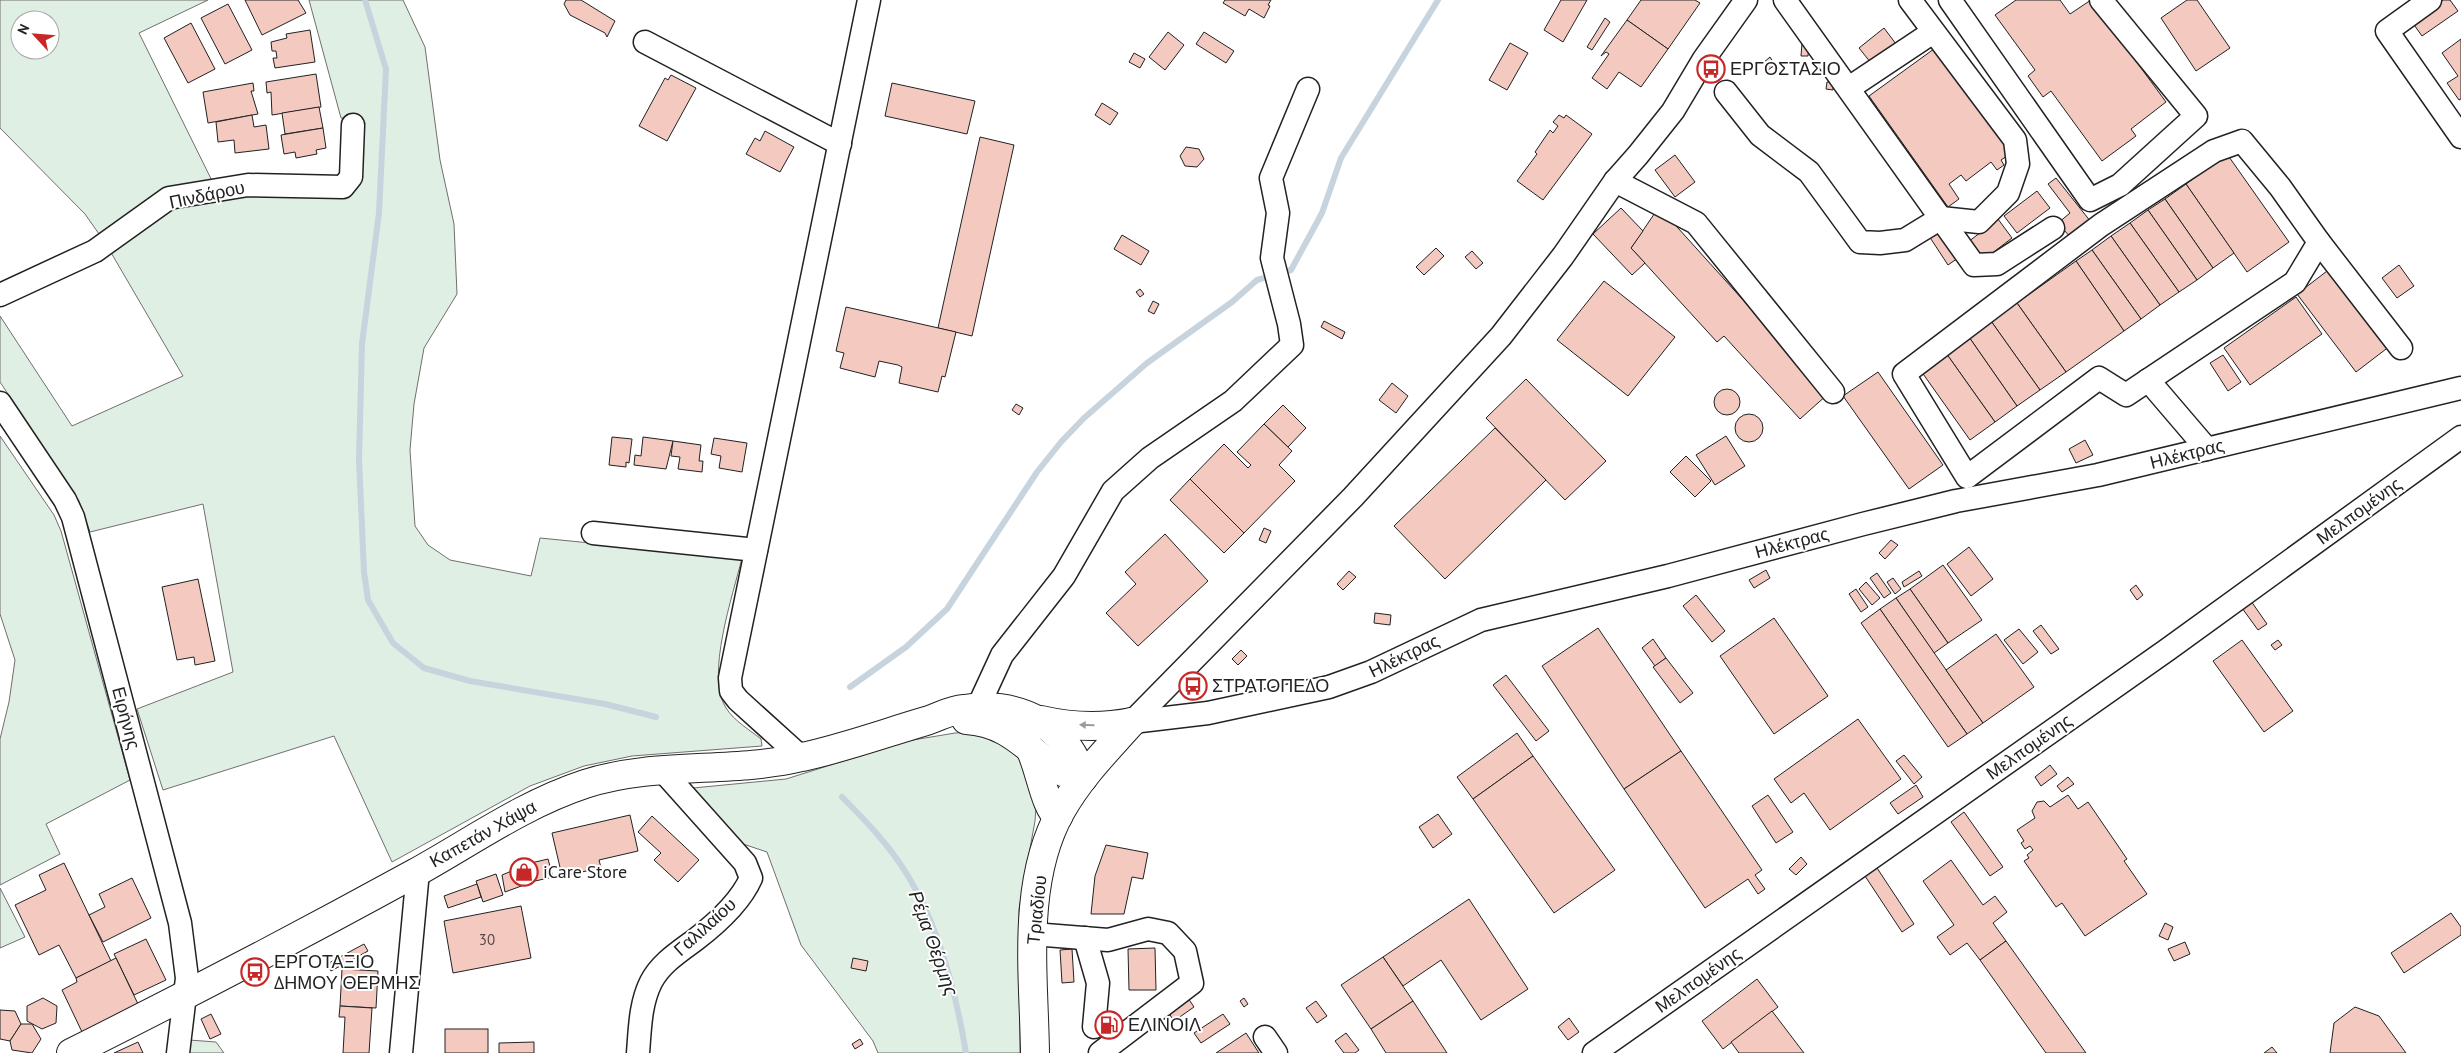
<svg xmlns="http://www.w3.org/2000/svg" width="2461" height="1053" font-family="'PT Sans',sans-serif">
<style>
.green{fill:#e0efe3;stroke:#6f6f6f;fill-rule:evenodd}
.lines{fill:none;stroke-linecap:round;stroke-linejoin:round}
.stream{stroke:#c7d3dd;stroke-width:6}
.building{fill:#f3c9c0;stroke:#222}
.minor-casing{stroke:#222;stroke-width:25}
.major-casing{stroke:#222;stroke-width:30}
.minor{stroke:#fff;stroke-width:22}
.major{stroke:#fff;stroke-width:28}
.oneway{fill:#9c9c9c}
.labels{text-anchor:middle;stroke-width:4;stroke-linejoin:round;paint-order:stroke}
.number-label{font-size:15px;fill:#564c4a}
.poi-label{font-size:18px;fill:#222;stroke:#fff;text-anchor:start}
.street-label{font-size:18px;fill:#222;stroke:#fff}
.water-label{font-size:19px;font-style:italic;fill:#222;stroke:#fff}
</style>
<rect width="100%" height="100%" fill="#fff"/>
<g class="green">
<path d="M0,0H208L139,33L222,201L251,194L350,195L357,120L341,118L309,0H403L425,47L440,160L454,224L457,294L424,348L414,404L410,450L415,526L428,545L450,560L531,576L540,538L742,558C733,595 705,676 726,708C734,721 750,730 761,739L762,746L632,756L584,766L530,786L392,862L334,736L163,790L137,709L233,672L203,504L90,532L79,501L0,382V316L72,426L183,376L106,244L85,214L0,128ZM20,20H50V50H20Z"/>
<polygon points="0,436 54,515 61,531 130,780 46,824 60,854 0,885 0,739 9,702 15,660 0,614"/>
<polygon points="975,732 1020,752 1036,807 1035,821 1019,909 1020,1053 878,1053 873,1041 801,945 767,852 740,843 693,788 786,779 907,741 955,733"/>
<polygon points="0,888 25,937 0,948"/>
<polygon points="189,1040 216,1042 224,1053 187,1053"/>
</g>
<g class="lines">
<g class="stream">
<polyline points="365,0 386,69 379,213 362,344 359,459 364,572 368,600 393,643 424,668 470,681 605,704 656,717"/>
<polyline points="850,687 906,647 947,609 1037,472 1061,442 1084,418 1147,363 1232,302 1257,280 1291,270 1322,213 1341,158 1438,0"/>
<path d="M842,797C866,821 890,846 908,876C940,928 956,993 966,1053"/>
</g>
</g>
<g class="building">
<polygon points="245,0 298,0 306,13 262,35"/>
<polygon points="566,0 581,0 615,21 607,37 605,33 570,15 564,4"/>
<polygon points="1225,0 1271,0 1268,5 1270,6 1264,18 1249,9 1245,16 1223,3"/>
<polygon points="1561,0 1587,0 1563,42 1544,30"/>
<polygon points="1641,0 1695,0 1700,3 1668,49 1627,20"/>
<polygon points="2016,0 2060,0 2070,14 2091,0 2166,102 2131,129 2136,136 2102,161 2051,91 2043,97 2028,76 2035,70 1995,15"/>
<polygon points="2187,0 2197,0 2230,48 2196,71 2161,18"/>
<polygon points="2443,0 2450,0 2458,11 2422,36 2412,22"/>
<polygon points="228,4 252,50 225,64 201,18"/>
<polygon points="1605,18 1610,22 1592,50 1587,47"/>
<polygon points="1627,20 1668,49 1641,87 1619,72 1607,89 1592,78 1609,54 1606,52 1601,56"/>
<polygon points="191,23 215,69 188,83 164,38"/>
<polygon points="1884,28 1896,44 1871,63 1859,48"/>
<polygon points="310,30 315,62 275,68 273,58 277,58 276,51 272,51 271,42 287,38 286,34"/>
<polygon points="1168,32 1184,45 1165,70 1149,57"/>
<polygon points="1204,32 1234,51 1226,63 1196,44"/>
<polygon points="2461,39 2461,99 2459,100 2447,83 2458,76 2442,53"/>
<polygon points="1510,43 1528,53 1507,90 1489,80"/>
<polygon points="1802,43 1809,43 1808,56 1801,56"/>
<polygon points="1938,46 2013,152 2001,160 2004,165 1997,170 1991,162 1966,181 1961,175 1949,184 1959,199 1948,207 1869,96"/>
<polygon points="1134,53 1145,59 1140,68 1129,62"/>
<polygon points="1770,57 1775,65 1768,70 1763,63"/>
<polygon points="316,74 321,107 272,115 271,92 267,93 266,82"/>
<polygon points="671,75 696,88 667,141 639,126 665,78 668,80"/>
<polygon points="1827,82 1833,82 1833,90 1826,89"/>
<polygon points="253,83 254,91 251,91 258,114 208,123 203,92"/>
<polygon points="892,83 975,101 967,134 885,116"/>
<polygon points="1102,103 1118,113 1110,125 1095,115"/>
<polygon points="319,107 323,128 285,134 282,113"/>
<polygon points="252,115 254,127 266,125 269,149 235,153 234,140 218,142 216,122"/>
<polygon points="1559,115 1564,118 1566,115 1592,134 1543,200 1517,181 1537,154 1535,152 1550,130 1553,133 1558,126 1553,122"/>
<polygon points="323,128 326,148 316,150 317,154 296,158 295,152 284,154 281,135"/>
<polygon points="765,131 794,147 780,172 746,154 755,138 760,141"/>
<polygon points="980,137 1014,145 972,336 938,328"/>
<polygon points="1186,147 1199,149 1204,159 1197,167 1185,166 1180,156"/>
<polygon points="2227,154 2289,242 2247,272 2186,184"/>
<polygon points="1675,155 1695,182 1675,197 1655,170"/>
<polygon points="2056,178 2091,222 2071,238 2058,223 2070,213 2048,184"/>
<polygon points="2186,184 2234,253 2213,268 2165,199"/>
<polygon points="2037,191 2050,208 2017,233 2004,216"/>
<polygon points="2165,199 2213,268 2197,280 2148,210"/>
<polygon points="1659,207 1828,394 1800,419 1724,336 1717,342 1631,248"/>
<polygon points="1621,208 1643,231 1631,248 1645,263 1632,275 1593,234"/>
<polygon points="2148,210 2197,280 2179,292 2130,223"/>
<polygon points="1998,219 2012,238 1982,261 1968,242"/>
<polygon points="2130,223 2179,292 2160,305 2111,236"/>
<polygon points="1940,224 1961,256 1948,265 1927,233"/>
<polygon points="1122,235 1149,251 1141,265 1114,249"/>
<polygon points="2111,236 2160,305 2141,319 2092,250"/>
<polygon points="1436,248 1444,256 1424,275 1416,267"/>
<polygon points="2092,250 2141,319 2124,331 2076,261"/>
<polygon points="1472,251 1483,263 1476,269 1465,257"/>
<polygon points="2076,261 2124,331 2066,372 2017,303"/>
<polygon points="2399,265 2414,286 2397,298 2382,278"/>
<polygon points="2331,268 2390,346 2356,372 2297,294"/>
<polygon points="1604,281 1675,337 1628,396 1557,340"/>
<polygon points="1140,289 1144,294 1140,297 1136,292"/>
<polygon points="2296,297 2322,334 2250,385 2224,348"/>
<polygon points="1153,301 1159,304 1154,314 1148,311"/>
<polygon points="2017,303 2066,372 2040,390 1991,321"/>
<polygon points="846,307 956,332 945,377 942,376 938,392 899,383 902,367 898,365 879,361 875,377 840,368 844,353 836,351"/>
<polygon points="1324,321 1345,332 1342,339 1321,327"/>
<polygon points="1991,321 2040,390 2017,406 1969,337"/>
<polygon points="1969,337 2017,406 1995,422 1946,353"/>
<polygon points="1946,353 1995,422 1970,440 1921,371"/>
<polygon points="2223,355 2241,382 2228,391 2210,363"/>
<polygon points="1878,372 1943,465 1909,489 1843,396"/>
<polygon points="1526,379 1606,461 1565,500 1486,418"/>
<polygon points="1392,383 1408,396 1396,413 1379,400"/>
<circle cx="1727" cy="402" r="13"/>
<polygon points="1016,404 1023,408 1019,415 1012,410"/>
<polygon points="1283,405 1306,428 1288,447 1264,424"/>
<circle cx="1749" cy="428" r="14"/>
<polygon points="1264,424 1292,451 1279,465 1295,481 1244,533 1190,479 1224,444 1248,468 1251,465 1237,452"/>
<polygon points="1495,428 1546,480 1445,579 1394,526"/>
<polygon points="1726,436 1745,466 1715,485 1696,455"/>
<polygon points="612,437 632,439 629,463 626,462 626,467 609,465"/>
<polygon points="643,437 673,441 666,469 634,465 635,455 641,456"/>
<polygon points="714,438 747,443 742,472 719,468 721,456 711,454"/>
<polygon points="2085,440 2093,455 2076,463 2069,449"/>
<polygon points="673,441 701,445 699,461 703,461 702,472 678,469 680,457 671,456"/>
<polygon points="1686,456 1711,481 1695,497 1670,472"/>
<polygon points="1190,479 1244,533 1224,553 1170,500"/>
<polygon points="1264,528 1271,531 1266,543 1259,540"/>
<polygon points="1165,534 1208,581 1138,646 1106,613 1136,584 1125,572"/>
<polygon points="1891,540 1898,545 1885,559 1879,553"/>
<polygon points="1969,547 1993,579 1971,596 1947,564"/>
<polygon points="1943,565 1982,620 1948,643 1910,589"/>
<polygon points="1766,570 1770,578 1754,588 1749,580"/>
<polygon points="1349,571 1356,577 1343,590 1337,584"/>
<polygon points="1919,571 1922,576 1904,587 1902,582"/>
<polygon points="1877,573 1891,593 1884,598 1870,578"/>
<polygon points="1893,578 1901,589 1895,594 1887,582"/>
<polygon points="198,579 215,661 195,665 194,657 177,660 162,587"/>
<polygon points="1866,582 1880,598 1872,605 1859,589"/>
<polygon points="2136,585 2143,595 2137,600 2130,590"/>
<polygon points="1856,589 1868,607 1861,612 1849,594"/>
<polygon points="1910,589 1948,643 1934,653 1896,598"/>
<polygon points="1696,595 1725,631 1712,642 1683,606"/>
<polygon points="1896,598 1983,723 1967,734 1880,609"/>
<polygon points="2251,601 2267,624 2258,630 2242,608"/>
<polygon points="1880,609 1967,734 1948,747 1861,623"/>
<polygon points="1375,613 1391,615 1390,625 1374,623"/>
<polygon points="1774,618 1828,696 1774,734 1720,656"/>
<polygon points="2041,625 2059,649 2051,654 2033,631"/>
<polygon points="1598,628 1681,751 1624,789 1542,666"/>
<polygon points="2019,629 2038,652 2023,664 2004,640"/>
<polygon points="1996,634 2034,687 1983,723 1946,670"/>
<polygon points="1653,639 1666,658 1655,666 1642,648"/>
<polygon points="2242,640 2293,711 2264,732 2213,661"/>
<polygon points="2278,640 2282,645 2275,650 2271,645"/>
<polygon points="1241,650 1247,656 1238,665 1232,659"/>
<polygon points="1666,658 1693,693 1680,703 1653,667"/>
<polygon points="1506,675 1549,731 1536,741 1493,685"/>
<polygon points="1858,719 1901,779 1830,830 1804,793 1791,803 1774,779"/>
<polygon points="1517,733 1533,756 1473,799 1457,777"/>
<polygon points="1681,751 1762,870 1755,875 1765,889 1758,894 1748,879 1705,908 1624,789"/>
<polygon points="1904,755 1922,777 1914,784 1896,761"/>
<polygon points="1533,756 1615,870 1554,913 1473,799"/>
<polygon points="2050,765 2057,774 2041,786 2035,777"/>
<polygon points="2068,777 2074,784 2062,792 2057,786"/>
<polygon points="1916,785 1923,797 1898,814 1890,803"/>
<polygon points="1768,795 1793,832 1776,843 1752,806"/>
<polygon points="2068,795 2078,809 2088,802 2127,859 2124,861 2147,894 2085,936 2062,903 2056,907 2024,861 2029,858 2027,855 2033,850 2030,846 2025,849 2021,843 2024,841 2017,830 2035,818 2032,811 2037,802 2044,801 2050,807"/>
<polygon points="1964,812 2003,867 1990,876 1951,822"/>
<polygon points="1438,814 1452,834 1433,848 1419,827"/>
<polygon points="630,815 638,851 599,860 601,868 562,876 552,833"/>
<polygon points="652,816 699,860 678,882 654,860 661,853 638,832"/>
<polygon points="1106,845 1148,853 1143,879 1132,877 1124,914 1091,914 1095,876"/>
<polygon points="1801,857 1807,864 1796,875 1789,869"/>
<polygon points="548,859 553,877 535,881 531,863"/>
<polygon points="1951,860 1983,905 1995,896 2007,912 1993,923 2006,941 1980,960 1967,943 1950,955 1937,937 1954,925 1923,881"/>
<polygon points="64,863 111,961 76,978 59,945 39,955 15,905 46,890 39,875"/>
<polygon points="531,863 535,881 505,892 502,875"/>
<polygon points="1877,868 1914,924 1902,932 1865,876"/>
<polygon points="496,874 503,895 483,902 476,881"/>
<polygon points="132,878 151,918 103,942 89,915 105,907 99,894"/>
<polygon points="477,884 481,897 448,908 444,896"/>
<polygon points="1469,899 1528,989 1481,1020 1441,960 1403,986 1383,957"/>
<polygon points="521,906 531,958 453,973 444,921"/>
<polygon points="2451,913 2461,927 2461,935 2404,973 2391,953"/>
<polygon points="2165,923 2173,927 2168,940 2159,936"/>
<polygon points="146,939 166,980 134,995 114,954"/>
<polygon points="2006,941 2086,1053 2046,1053 1980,960"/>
<polygon points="2185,942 2190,954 2174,961 2168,949"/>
<polygon points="364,944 368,951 331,971 327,964"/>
<polygon points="1155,948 1156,990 1129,990 1128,949"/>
<polygon points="1072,949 1074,982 1062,983 1060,950"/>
<polygon points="1383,957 1413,1001 1371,1029 1341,985"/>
<polygon points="116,958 138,1004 82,1032 62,990 77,982 76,978"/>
<polygon points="853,958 868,961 866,971 851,968"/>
<polygon points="342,969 378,971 376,1008 340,1006"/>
<polygon points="1757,979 1778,1007 1723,1049 1702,1021"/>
<polygon points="1184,992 1194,1007 1174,1021 1164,1006"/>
<polygon points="43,998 57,1006 56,1023 42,1029 27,1021 27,1006"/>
<polygon points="1244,998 1248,1004 1244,1007 1240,1001"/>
<polygon points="1316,1001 1327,1016 1317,1023 1306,1008"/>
<polygon points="1413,1001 1447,1053 1386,1053 1371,1029"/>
<polygon points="340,1006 372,1008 369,1053 343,1053 345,1017 339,1017"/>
<polygon points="2355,1007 2379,1016 2406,1053 2330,1053 2334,1023"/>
<polygon points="0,1010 15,1011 21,1024 10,1041 0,1039"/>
<polygon points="1772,1011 1804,1053 1739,1053 1731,1042"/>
<polygon points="211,1014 221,1034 210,1039 201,1019"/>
<polygon points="1223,1014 1230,1024 1201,1043 1194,1033"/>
<polygon points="1569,1018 1579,1032 1568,1040 1558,1027"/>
<polygon points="21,1024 32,1024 41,1039 32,1053 12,1050 10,1041"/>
<rect x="445" y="1029" width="43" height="24"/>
<polygon points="1246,1033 1259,1053 1216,1053"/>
<polygon points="1346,1033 1359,1050 1355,1053 1344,1053 1335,1041"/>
<polygon points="860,1039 863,1044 855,1049 852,1044"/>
<polygon points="138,1042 143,1053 114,1053"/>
<polygon points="534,1042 534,1053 499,1053 499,1043"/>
<polygon points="2272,1047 2277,1053 2264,1053"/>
</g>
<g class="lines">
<g class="minor-casing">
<g id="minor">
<polyline points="1785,0 1974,265 1997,264 2053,228"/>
<polyline points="1950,0 2090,200 2120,185 2196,116 2101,0"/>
<polyline points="2430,0 2387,31 2461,137"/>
<polyline points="645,42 840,144"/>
<polyline points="1849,88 1933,32"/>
<polyline points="1726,92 1760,135 1809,172 1860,242 1880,243 1905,240 1941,218 1979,222 2008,193 2018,164 2015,140 1910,0"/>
<polygon points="2242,141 2280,187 2319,242 2295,282 2126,395 2099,378 1967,477 1904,374 2101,225 2214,151"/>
<polyline points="1615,181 1696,223 1833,392"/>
<polyline points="2319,242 2401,348"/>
<polyline points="0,295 95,251 169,198 248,185 343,187 351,177 353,125"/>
<polyline points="2148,380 2207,449"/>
<polyline points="0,403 65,500 73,517 180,923 187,978 178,1053"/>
<polyline points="593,533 756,550"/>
<polyline points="978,707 1002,655 1064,576 1113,491 1150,458 1233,401 1292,345 1289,324 1272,258 1278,213 1271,178 1308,89"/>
<polyline points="1132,722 1208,713 1329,687 1371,672 1481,620 1668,576 1863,524 1956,501 2098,475 2461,388"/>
<polyline points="1132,722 1353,497 1501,336 1563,256 1615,181 1638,155 1673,111 1704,59 1746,0"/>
<polyline points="801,757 738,700 731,691 730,678 869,0"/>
<polyline points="1033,934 1108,940 1148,929 1168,933 1185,951 1192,983 1100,1053"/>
<polyline points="1085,938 1098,983 1094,1027"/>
<polyline points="1265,1037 1276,1053"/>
<polyline points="401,1053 418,871"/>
<path d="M638,1053C640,1029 640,1004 651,982C661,963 679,952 695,940C716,924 740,903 751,878L745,863L661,769"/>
<polyline points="1594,1053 2167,650 2461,437"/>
</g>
</g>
<g class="major-casing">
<g id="major">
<path d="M966,720C1023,723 1038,772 1083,778"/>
<path d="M1041,720C1071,727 1102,728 1132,722"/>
<path d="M1029,747C1039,764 1045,809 1058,817"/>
<path d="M71,1053C187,995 302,935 415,873C471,842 524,804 585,784C656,761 731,774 802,757C844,748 885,733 926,721C939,717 950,710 964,709C1018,701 1066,724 1083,778"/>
<path d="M1035,1053C1034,975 1021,882 1061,811C1080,777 1107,750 1132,722"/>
</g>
</g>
<use href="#minor" class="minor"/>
<use href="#major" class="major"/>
</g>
<defs><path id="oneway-solid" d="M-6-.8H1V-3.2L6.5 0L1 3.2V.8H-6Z" transform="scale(1.25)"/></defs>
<use class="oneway" href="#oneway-solid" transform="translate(1087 725) rotate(-179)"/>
<defs>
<g id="bus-ring" transform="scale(1.4375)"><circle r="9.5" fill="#fff" stroke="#c62828" stroke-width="1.5"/><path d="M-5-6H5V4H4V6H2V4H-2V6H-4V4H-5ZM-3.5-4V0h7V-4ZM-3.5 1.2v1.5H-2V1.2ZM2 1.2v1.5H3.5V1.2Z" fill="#c62828"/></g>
<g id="shop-ring" transform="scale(1.4375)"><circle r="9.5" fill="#fff" stroke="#c62828" stroke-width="1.5"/><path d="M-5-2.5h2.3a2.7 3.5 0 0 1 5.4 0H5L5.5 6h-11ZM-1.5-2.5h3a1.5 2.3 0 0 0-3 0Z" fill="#c62828"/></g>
<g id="fuel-ring" transform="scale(1.4375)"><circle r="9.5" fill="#fff" stroke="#c62828" stroke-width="1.5"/><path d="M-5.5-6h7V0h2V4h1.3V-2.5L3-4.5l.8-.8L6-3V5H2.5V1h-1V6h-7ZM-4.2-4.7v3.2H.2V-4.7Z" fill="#c62828"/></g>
</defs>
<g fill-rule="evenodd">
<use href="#bus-ring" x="1711" y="69"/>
<use href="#bus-ring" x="1193" y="686"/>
<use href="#shop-ring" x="524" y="872"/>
<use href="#bus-ring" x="255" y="972"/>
<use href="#fuel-ring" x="1109" y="1025"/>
</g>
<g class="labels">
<g class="number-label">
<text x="487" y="945">30</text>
</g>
<g class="poi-label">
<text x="1730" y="75">ΕΡΓΟΣΤΑΣΙΟ</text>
<text x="1212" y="692">ΣΤΡΑΤΟΠΕΔΟ</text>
<text x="543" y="878">iCare Store</text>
<text x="274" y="968">ΕΡΓΟΤΑΞΙΟ<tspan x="274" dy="21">ΔΗΜΟΥ ΘΕΡΜΗΣ</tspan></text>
<text x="1128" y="1031">ΕΛΙΝΟΙΛ</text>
</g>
<g class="street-label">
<text transform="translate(207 195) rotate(-12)" y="6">Πινδάρου</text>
<text transform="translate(2187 454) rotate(-14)" y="6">Ηλέκτρας</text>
<text transform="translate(2359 511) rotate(-36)" y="6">Μελπομένης</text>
<text transform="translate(1792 543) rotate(-15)" y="6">Ηλέκτρας</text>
<text transform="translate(1404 656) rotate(-26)" y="6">Ηλέκτρας</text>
<text transform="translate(126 718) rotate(75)" y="6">Ειρήνης</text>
<text transform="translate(2029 747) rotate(-35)" y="6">Μελπομένης</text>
<text transform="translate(483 834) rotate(-29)" y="6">Καπετάν Χάψα</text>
<text transform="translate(1037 910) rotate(-84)" y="6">Τριαδίου</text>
<text transform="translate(705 927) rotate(-42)" y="6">Γαλιλαίου</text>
<text transform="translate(1698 980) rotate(-35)" y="6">Μελπομένης</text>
</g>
<g class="water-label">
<text transform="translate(934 943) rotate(70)" y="7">Ρέμα Θέρμης</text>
</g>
</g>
<g transform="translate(35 35) rotate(296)"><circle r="24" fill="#ffffff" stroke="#a7a7a7"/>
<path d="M0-4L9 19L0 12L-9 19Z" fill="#c62828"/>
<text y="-8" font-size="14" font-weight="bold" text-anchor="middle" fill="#222222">N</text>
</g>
</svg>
